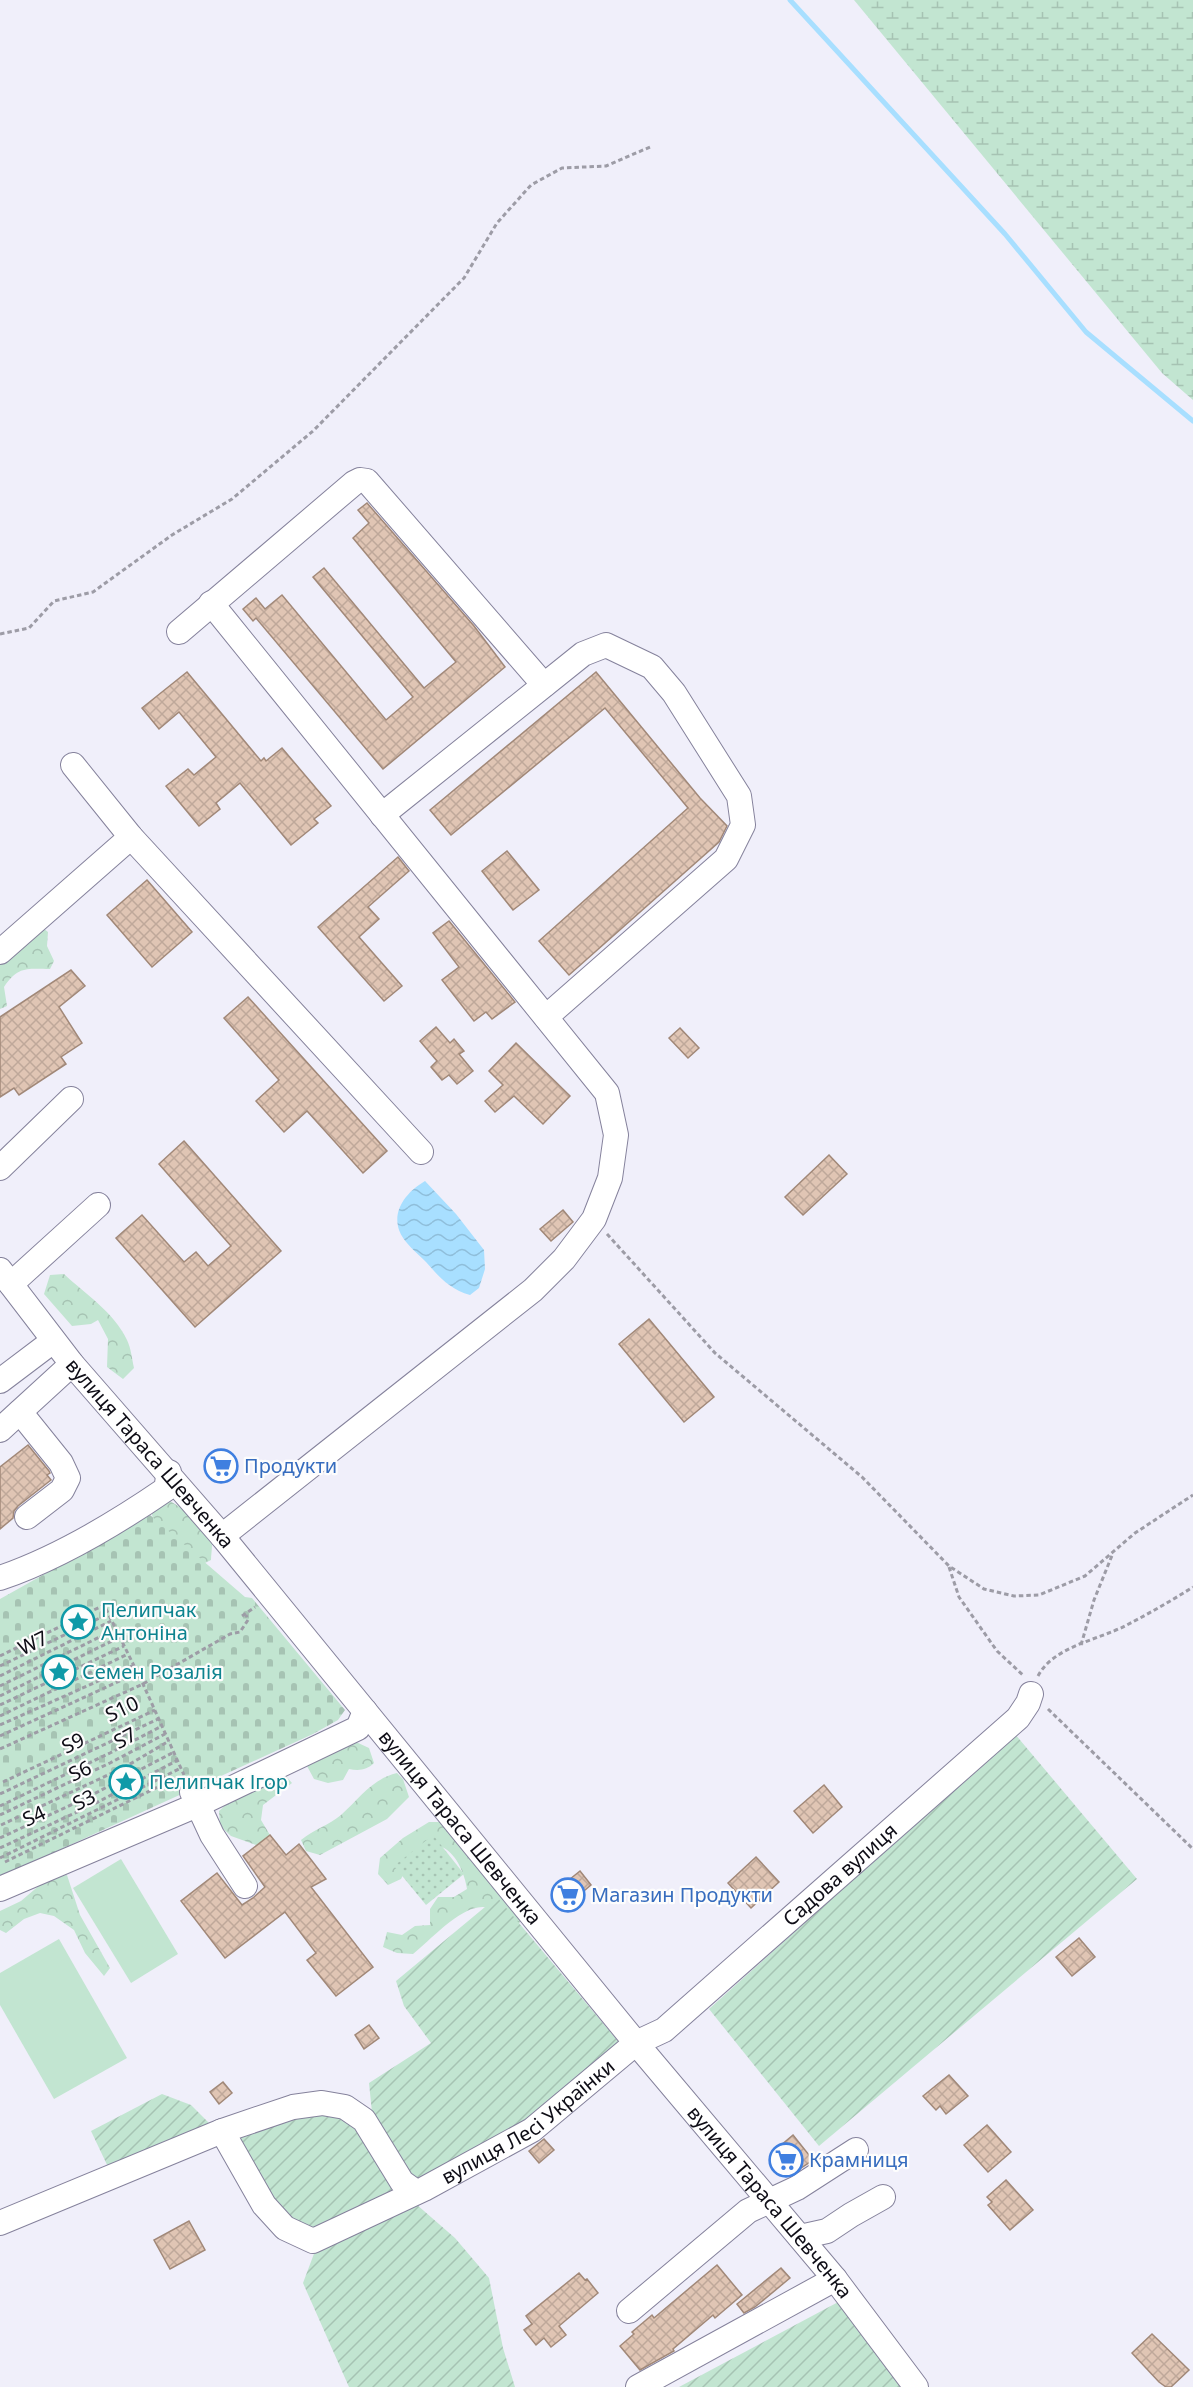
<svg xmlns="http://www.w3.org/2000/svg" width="1193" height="2387" font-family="'Noto Sans',sans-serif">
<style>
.forest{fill:url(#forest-crowns)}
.wetland{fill:url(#wetland-marsh)}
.cemetery{fill:url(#cemetery-stones)}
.park{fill:url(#park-dots)}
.garden{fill:url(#garden-furrows)}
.pitch{fill:#c2e5d1}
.water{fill:url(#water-waves)}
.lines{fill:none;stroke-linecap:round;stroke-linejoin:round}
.stream{stroke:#a8dfff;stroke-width:5}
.building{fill:url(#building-cross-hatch);stroke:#a18878;stroke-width:1.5}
.minor-casing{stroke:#85829c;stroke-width:26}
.path{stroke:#9d9ca6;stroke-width:3;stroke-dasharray:4.5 3;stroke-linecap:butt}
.minor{stroke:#fff;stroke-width:24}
.labels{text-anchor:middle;stroke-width:4.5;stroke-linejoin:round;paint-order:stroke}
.street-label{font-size:20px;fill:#0e0d16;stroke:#fdfdfd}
.shop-label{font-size:20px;fill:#366cbe;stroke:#fdfdfd;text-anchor:start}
.culture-label{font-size:20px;fill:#0d838f;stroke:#fdfdfd;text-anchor:start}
</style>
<defs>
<pattern id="forest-crowns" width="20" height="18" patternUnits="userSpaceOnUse" patternTransform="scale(1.5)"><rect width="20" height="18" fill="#c2e5d1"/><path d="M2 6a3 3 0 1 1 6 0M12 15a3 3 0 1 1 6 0" fill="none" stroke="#a6c3b3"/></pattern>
<pattern id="wetland-marsh" width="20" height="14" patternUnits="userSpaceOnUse" patternTransform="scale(1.5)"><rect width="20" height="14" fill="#c2e5d1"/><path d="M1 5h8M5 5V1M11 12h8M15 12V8" fill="none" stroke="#a6c3b3"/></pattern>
<pattern id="cemetery-stones" width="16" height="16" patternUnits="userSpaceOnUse" patternTransform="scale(1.5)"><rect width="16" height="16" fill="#c2e5d1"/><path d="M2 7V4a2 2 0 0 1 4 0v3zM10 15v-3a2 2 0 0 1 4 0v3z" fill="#a6c3b3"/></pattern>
<pattern id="park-dots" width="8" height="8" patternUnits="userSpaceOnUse" patternTransform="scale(1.5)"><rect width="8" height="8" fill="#c2e5d1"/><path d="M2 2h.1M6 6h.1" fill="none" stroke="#a6c3b3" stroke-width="1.8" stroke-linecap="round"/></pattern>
<pattern id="garden-furrows" width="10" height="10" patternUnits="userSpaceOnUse" patternTransform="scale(1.5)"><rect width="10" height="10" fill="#c2e5d1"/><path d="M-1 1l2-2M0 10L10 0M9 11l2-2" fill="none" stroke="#a6c3b3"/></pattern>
<pattern id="water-waves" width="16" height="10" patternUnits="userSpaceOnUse" patternTransform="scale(1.5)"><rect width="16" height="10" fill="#a8dfff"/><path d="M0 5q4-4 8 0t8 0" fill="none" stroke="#8fbeda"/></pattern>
<pattern id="building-cross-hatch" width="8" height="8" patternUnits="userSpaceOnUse" patternTransform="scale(1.5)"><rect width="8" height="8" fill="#e0c5b4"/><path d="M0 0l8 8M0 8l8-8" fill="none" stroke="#bfa89a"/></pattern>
</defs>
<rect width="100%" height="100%" fill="#f0effa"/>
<g class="forest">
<path d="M39,925L48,932L47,946L54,961L50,969C27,969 18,966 4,987L7,1006L0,1009V957Z"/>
<path d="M64,1274C85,1294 114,1312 127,1340C131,1348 132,1359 134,1368L123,1379L107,1367L108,1339L98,1320L91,1324L72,1326L44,1294L50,1275Z"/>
<path d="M168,1500C183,1508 210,1526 212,1545C212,1550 211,1555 211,1560L197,1567L153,1519L150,1506Z"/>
<path d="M356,1742L369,1748L374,1763C367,1770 359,1771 349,1769L343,1780L328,1783L314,1779L307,1766Z"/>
<path d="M397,1773L403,1779L409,1797L387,1819L320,1855L306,1851L301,1840C313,1830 329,1825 341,1815C360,1798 372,1779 397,1773Z"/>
<polygon points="285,1775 292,1783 263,1805 261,1820 270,1835 259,1846 231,1836 220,1826 219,1811 230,1801"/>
<path d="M429,1822H445L522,1918L518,1925C509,1920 499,1911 489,1908C465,1900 430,1941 413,1954L397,1953L383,1947L387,1932L402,1935L415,1926L430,1925V1909L438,1897H454L467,1889C465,1875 457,1855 444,1848C440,1846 434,1845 429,1844L408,1865L401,1879L388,1885L378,1874L380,1858L403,1838Z"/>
<polygon points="67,1875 80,1915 110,1968 104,1976 85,1953 74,1930 54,1916 40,1913 24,1919 6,1933 0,1930 0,1911 21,1901 48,1878"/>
</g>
<polygon class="wetland" points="854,0 1193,0 1193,400 1162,373"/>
<polygon class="cemetery" points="150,1515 245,1597 252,1598 345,1710 338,1720 313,1734 0,1877 0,1599"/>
<polygon class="park" points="433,1835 464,1874 426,1905 394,1866"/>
<g class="garden">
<polygon points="1015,1734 1137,1879 819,2146 709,2009"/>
<polygon points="497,1897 623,2047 531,2124 417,2185 373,2122 369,2083 431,2043 404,2006 396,1981"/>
<polygon points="162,2094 191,2105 212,2126 109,2169 91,2131"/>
<polygon points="329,2109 358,2123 400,2194 303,2239 285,2219 232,2137 262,2121"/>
<polygon points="416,2204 455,2238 489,2278 503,2348 515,2387 349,2387 303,2283 315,2251"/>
<polygon points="842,2300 913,2387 679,2387"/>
</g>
<g class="pitch">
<polygon points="121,1859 178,1954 131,1983 73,1888"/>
<polygon points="59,1939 127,2058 54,2099 0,2005 0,1973"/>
</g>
<path class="water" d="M425,1181L456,1214L484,1250L485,1269L479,1288L470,1295C451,1290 439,1277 426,1262C418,1254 403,1242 399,1230C392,1209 408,1191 425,1181Z"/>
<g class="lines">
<polyline class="stream" points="790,0 1005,234 1086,332 1193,421"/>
</g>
<g class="building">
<polygon points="367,503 474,626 505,667 383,769 256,618 253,621 243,609 256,598 265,609 282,595 386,720 413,697 313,577 324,568 424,688 456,662 353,538 369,523 358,510"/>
<polygon points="187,672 261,761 264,758 266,761 282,748 331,806 314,819 318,823 291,845 240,783 216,803 220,809 199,826 166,786 188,769 194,775 216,757 179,712 159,729 142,708"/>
<polygon points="596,672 700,798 727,826 719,842 569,975 539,941 688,808 605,708 451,835 430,810"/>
<polygon points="507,851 539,890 513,910 482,871"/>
<polygon points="398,857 409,871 368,907 379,919 359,937 402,986 384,1001 318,927"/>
<polygon points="147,880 192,932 152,967 107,915"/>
<polygon points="449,921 515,1002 492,1019 486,1012 474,1021 442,980 459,967 433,933"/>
<polygon points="71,970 85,986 59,1007 82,1043 61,1057 66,1064 19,1095 14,1088 0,1097 0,1017"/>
<polygon points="248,997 387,1151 363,1173 307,1111 284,1132 256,1101 279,1080 224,1018"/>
<polygon points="436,1027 450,1043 454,1039 464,1051 459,1054 473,1071 457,1084 449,1075 442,1080 431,1067 437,1061 420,1041"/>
<polygon points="680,1028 699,1048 688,1058 669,1038"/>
<polygon points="516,1043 570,1096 543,1124 514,1096 495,1112 485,1101 503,1085 489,1071"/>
<polygon points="184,1141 281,1251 195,1327 116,1238 142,1215 184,1262 196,1252 208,1266 231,1246 159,1164"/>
<polygon points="829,1155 847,1174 803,1215 785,1197"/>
<polygon points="563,1210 573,1222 551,1241 540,1229"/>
<polygon points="649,1319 714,1397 684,1422 619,1344"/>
<polygon points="28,1445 49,1471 50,1473 47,1475 51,1480 18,1506 14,1511 13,1518 0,1529 0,1467"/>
<polygon points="224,1451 235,1468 223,1476 212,1459"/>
<polygon points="824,1785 842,1807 813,1833 794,1811"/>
<polygon points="270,1835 286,1855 299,1844 326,1879 311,1887 373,1967 336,1996 307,1960 316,1953 285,1912 225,1958 181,1901 217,1873 242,1905 253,1898 265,1887 243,1856"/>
<polygon points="756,1857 779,1882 751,1908 728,1883"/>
<polygon points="580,1871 591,1885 571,1902 559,1888"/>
<polygon points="1079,1938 1095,1957 1072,1976 1056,1957"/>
<polygon points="369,2025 379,2038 364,2049 355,2035"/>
<polygon points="949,2075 968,2096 946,2114 940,2106 936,2110 923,2096"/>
<polygon points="223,2082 232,2093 219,2104 210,2092"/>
<polygon points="987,2125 1011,2152 988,2172 964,2145"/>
<polygon points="793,2135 813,2160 792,2174 774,2151"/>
<polygon points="544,2139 554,2150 539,2163 529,2151"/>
<polygon points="1006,2180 1033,2210 1010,2230 988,2205 992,2202 987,2197"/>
<polygon points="189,2221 205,2250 170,2269 154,2240"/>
<polygon points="717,2265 742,2295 715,2318 713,2315 673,2349 674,2351 640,2370 620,2346 634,2334 632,2332 652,2315 654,2318"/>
<polygon points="781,2268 790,2278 755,2307 744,2313 737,2304"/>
<polygon points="579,2273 585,2280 587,2279 598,2293 559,2326 566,2335 551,2347 544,2338 536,2345 524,2330 532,2324 526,2316"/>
<polygon points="1152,2334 1189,2370 1171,2387 1166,2387 1159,2382 1132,2353"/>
</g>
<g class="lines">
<g class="minor-casing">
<g id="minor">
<polyline points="211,603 607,1093 616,1135 610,1178 594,1219 564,1259 533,1290 222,1536"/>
<polyline points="179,632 354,483 360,480 367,481 544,685"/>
<polyline points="73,765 131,837 421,1152"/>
<polyline points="382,815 583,654 606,645 652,667 674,693 739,796 743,825 726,859 546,1017"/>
<polyline points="0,952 131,837"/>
<polyline points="0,1168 71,1099"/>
<path id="s1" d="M0,1270L72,1364L222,1536L636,2043L835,2279L916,2387"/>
<polyline points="11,1284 98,1205"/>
<polyline points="0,1381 53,1341"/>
<polyline points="20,1412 61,1463 68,1478 62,1490 27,1517"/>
<polyline points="0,1430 72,1364"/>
<path d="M0,1578C59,1558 115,1524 166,1489L169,1472"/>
<polyline points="192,1792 212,1835 245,1886"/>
<polyline points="0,1889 197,1805 358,1728 365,1711"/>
<path id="s2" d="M222,2131L264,2205L285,2228L313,2241L424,2189L532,2130L636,2043L664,2030L1018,1718L1028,1703L1031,1694"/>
<polyline points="0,2223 222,2131 293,2107 322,2103 345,2107 364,2120 402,2182 416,2192"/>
<polyline points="800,2237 827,2231 851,2215 883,2197"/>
<polyline points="629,2311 748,2211 797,2188 856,2150"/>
<polyline points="638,2387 835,2279"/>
</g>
</g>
<g class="path">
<polyline points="0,634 29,628 54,601 93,592 172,535 232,499 313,431 464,278 497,223 531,185 562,168 606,166 650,147"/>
<polyline points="607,1234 715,1353 862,1477 949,1566 984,1589 1014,1596 1039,1595 1085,1576 1135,1533 1193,1495"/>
<polyline points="949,1567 959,1597 997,1651 1024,1676"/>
<polyline points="242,1616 255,1607"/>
<polyline points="1081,1645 1094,1600 1113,1553"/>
<polyline points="0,1656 104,1605 143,1684 184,1775"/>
<polyline points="0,1666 108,1614"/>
<polyline points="0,1676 111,1621"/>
<path d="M1038,1676C1053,1647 1097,1640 1125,1626C1148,1614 1171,1601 1193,1587"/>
<polyline points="0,1686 116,1629"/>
<polyline points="0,1696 120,1637"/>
<polyline points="0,1705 124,1646"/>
<polyline points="1048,1709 1193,1849"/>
<polyline points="0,1716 128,1654"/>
<polyline points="0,1725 134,1665"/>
<polyline points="0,1736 137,1673"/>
<polyline points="0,1749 143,1684 230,1634 240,1632 248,1620 246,1615"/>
<polyline points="3,1782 155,1710"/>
<polyline points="0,1794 158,1719"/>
<polyline points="0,1806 110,1753 162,1726"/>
<polyline points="0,1815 110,1763 165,1734"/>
<polyline points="1,1825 125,1767 169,1741"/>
<polyline points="0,1838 88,1797 174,1752"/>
<polyline points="0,1848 94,1804 178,1760"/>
<polyline points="0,1858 181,1768"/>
<polyline points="5,1862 174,1779"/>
</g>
<use href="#minor" class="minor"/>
</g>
<defs>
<g id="supermarket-ring" transform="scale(1.725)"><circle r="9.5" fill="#fdfdfd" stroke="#3f7fe0" stroke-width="1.5"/><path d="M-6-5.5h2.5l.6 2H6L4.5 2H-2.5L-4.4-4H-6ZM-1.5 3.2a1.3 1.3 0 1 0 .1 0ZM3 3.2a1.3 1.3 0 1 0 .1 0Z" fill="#3f7fe0"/></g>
<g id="sight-ring" transform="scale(1.725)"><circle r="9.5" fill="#fdfdfd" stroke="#0f9aa8" stroke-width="1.5"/><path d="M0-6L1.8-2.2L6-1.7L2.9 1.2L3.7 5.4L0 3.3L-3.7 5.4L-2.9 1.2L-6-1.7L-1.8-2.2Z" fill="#0f9aa8"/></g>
</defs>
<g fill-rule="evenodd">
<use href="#supermarket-ring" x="221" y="1466"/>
<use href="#sight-ring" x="78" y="1622"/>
<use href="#sight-ring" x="59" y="1672"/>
<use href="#sight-ring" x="126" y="1782"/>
<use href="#supermarket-ring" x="568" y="1895"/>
<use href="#supermarket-ring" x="786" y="2160"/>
</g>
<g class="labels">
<g class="street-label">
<text dy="7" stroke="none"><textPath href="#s1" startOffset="237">вулиця Тараса Шевченка</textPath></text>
<text transform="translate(33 1643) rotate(-26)" y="7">W7</text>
<text transform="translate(122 1709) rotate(-25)" y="7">S10</text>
<text transform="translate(125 1738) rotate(-28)" y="7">S7</text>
<text transform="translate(73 1743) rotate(-26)" y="7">S9</text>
<text transform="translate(80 1771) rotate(-25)" y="7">S6</text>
<text transform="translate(84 1800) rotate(-27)" y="7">S3</text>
<text transform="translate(34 1816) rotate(-25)" y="7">S4</text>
<text dy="7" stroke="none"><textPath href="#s1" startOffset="723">вулиця Тараса Шевченка</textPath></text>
<text dy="7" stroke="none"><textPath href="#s2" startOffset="794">Садова вулиця</textPath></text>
<text dy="7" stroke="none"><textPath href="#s2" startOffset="394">вулиця Лесі Українки</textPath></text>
<text dy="7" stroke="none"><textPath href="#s1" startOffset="1209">вулиця Тараса Шевченка</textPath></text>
</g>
<g class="shop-label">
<text x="244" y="1473">Продукти</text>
<text x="591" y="1902">Магазин Продукти</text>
<text x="809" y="2167">Крамниця</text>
</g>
<g class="culture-label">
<text x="101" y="1617">Пелипчак<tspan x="101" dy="23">Антоніна</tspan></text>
<text x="82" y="1679">Семен Розалія</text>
<text x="149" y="1789">Пелипчак Ігор</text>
</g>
</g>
</svg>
